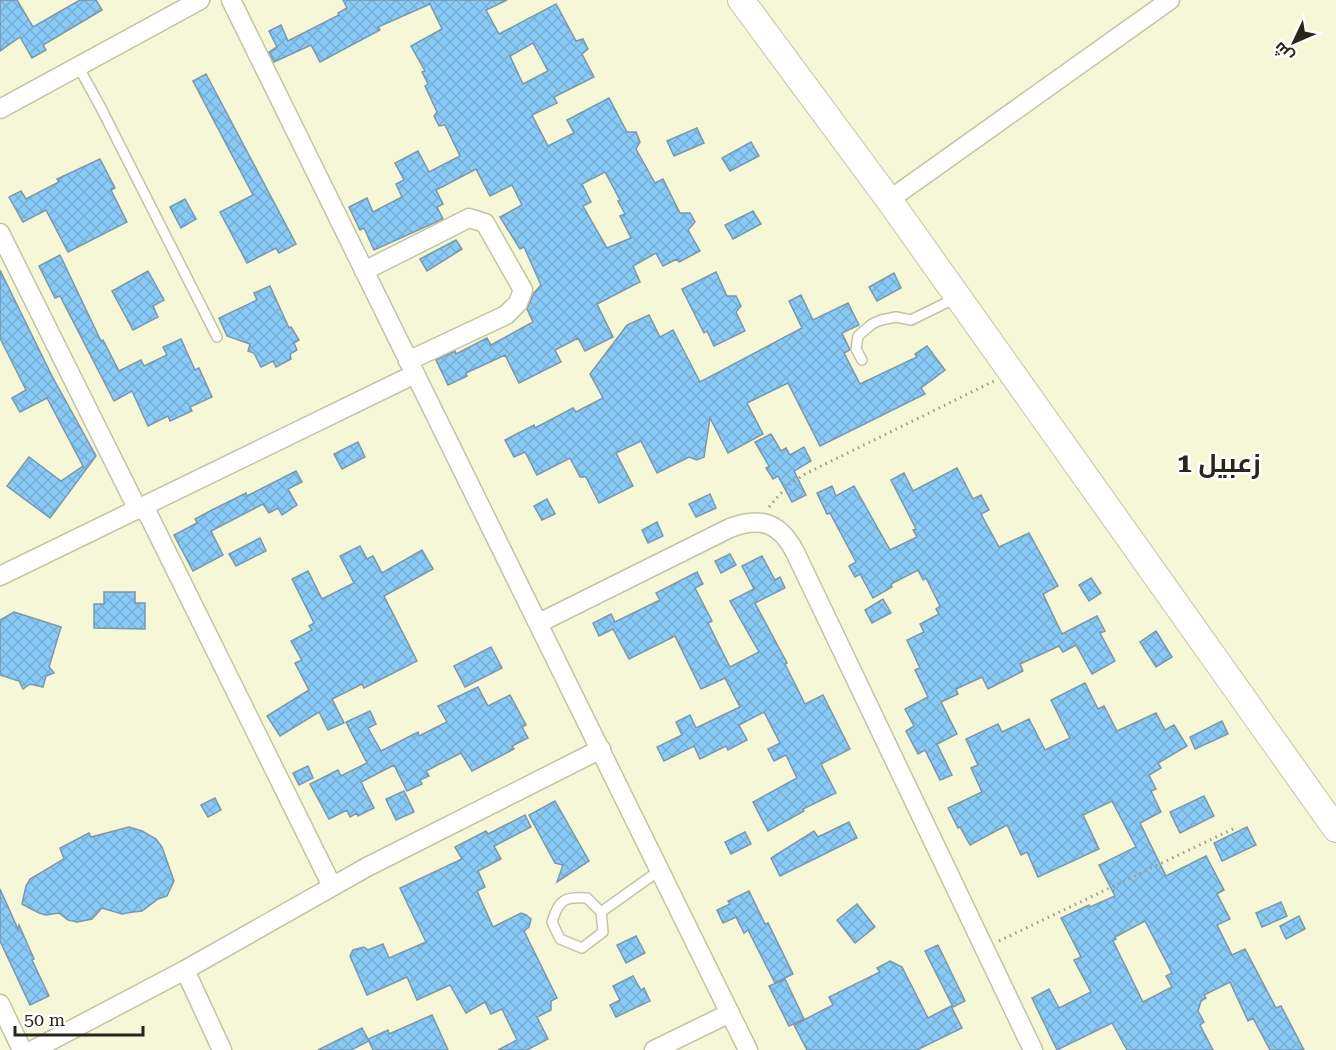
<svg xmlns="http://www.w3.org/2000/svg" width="1336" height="1050" font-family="'Roboto Serif',Cairo,serif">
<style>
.building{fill:url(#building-cross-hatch);stroke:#7b97ab;stroke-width:1.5;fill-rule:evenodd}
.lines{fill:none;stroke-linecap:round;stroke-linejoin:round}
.lane-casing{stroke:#c3c4a4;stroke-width:12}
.street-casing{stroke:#c3c4a4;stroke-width:21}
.secondary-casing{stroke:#c3c4a4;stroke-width:28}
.path{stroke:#9d9d85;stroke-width:3;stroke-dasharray:1.5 4.5;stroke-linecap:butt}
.lane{stroke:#fff;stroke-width:9}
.street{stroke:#fff;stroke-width:18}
.secondary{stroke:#fff;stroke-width:26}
.labels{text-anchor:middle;stroke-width:5;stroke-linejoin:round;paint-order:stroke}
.district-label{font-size:26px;font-weight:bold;fill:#26261a;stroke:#fff}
</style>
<defs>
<pattern id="building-cross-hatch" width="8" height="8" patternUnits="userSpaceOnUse" patternTransform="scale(1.5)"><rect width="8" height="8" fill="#89cbf8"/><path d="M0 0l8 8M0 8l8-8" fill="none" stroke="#76aed4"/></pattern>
</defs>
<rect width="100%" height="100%" fill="#f6f7d6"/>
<g class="building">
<polygon points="0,0 17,0 33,27 80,0 96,0 102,10 43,45 46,50 32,58 20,37 0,51"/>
<path d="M343,0H507L486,10L499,34L556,4L576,41L583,39L588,49L582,54L594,77L554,97L557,103L532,115L548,146L574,133L567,120L609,98L627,132H636L640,142L636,149L655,183L663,179L680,213H690L695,222L688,230L700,251L679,262L677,259L663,266L656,253L633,266L640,282L597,304L613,337L585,351L578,338L555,350L561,362L519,383L505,355L466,373L467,376L448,385L436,360L455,351L456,354L487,338L491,345L533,322L527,309L534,293L541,285L524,247L520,249L500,217L522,205L512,185L490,196L476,169L436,190L443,204L437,207L443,219L374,250L364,228L360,230L349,207L367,198L373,212L402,197L396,184L404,180L395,163L418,151L429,172L460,156L445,125L439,126L434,116L437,112L425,86L428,84L422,72L425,71L411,46L442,29L430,4L378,27L380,30L320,62L311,45L274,62L269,52L277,47L269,31L281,25L288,41L339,15L338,13L347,8ZM533,43L548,71L523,84L510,56ZM605,172L620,200L618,201L625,214L620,216L631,238L607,248L583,206L591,202L582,184Z"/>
<polygon points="206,74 296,244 279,253 276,248 247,263 220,212 253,195 193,81"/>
<polygon points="697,128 704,143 674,156 667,141"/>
<polygon points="751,142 759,156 730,171 722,158"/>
<polygon points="100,159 115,188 111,190 127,222 68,252 46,210 23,222 9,197 21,191 26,199 59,182 57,179"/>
<polygon points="185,199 196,219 181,228 170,207"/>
<polygon points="753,211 761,224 733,239 725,225"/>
<polygon points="456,240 462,249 427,271 420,259"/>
<polygon points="60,255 101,341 103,340 119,371 141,360 144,366 167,355 163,347 181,339 195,370 199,368 212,397 190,407 192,411 170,421 168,416 148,426 132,391 114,401 60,296 55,298 39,266"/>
<polygon points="0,270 52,376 96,456 50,518 7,486 29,457 61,481 83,466 47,398 20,412 12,398 26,390 0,338"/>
<polygon points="148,271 164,300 153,306 158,317 133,330 112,291"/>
<polygon points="716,272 727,296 736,296 741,306 736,312 745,331 714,346 707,331 704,333 682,289"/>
<polygon points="894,273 901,288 877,301 869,287"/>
<polygon points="270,286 289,328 291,327 299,340 294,343 297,350 290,354 291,359 276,367 273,361 261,367 254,353 248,351 250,344 227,336 219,318 257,300 254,293"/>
<polygon points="801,295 813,320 848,303 859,325 842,333 850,350 844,353 860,384 917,357 915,354 927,346 945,370 921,388 925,394 820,446 788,383 747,403 763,434 728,453 710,418 704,457 697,460 689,457 657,473 641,441 616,453 633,486 599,503 586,477 580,477 570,458 537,475 525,452 514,457 505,440 534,425 535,428 573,408 576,412 603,398 590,374 627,325 649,315 660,337 673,330 700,382 802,328 789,301"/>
<polygon points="771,434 781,451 786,448 790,455 804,447 811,461 794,471 806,495 792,502 778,476 773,479 766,468 769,466 755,442"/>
<polygon points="358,442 365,457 342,469 334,454"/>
<polygon points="957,468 973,499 981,495 989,510 981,514 999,547 1029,533 1058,586 1043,594 1062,634 1097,616 1105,631 1100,633 1115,661 1092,674 1076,645 1063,652 1059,646 1020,664 1023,671 988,689 982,677 956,689 958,694 941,702 957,734 937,744 952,775 940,780 925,750 918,754 906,731 914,726 905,709 928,697 915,670 920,668 907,640 924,632 920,624 939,614 936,609 940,606 926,578 923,580 918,570 891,584 892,587 873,598 860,574 855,577 849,566 856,562 830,513 827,514 817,493 832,486 836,496 854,486 890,550 917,537 913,530 916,529 891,480 904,473 913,491"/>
<polygon points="296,471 302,482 288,489 297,505 282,515 278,508 269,513 263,504 211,531 223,555 193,571 174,535 197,523 195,519 212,510 246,493 247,496"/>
<polygon points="710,494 716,508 696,517 689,504"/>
<polygon points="547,499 555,514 542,520 534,506"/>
<polygon points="657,522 663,536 648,543 642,530"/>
<polygon points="260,538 266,551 236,566 229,554"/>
<polygon points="360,546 367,559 373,556 382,573 422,550 433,569 384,596 417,661 364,688 362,684 332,699 344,723 328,730 319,712 280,736 267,716 309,690 295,663 302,660 291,641 312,630 309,626 314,623 292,579 308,571 322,599 354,583 340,556"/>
<polygon points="730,554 736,565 721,573 715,561"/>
<polygon points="762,556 775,580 780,577 785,588 755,603 787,663 785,664 805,704 823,695 850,749 821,764 836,793 803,809 804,811 768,831 753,802 797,778 786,755 774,761 768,749 780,743 764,712 739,725 747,740 728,750 726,746 700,759 694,746 664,761 657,747 682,735 676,722 690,715 696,728 740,707 725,678 701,689 675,636 629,659 613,629 599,636 593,623 611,614 615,622 660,600 656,593 697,572 703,584 695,588 712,621 708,623 730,667 759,652 730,601 754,589 742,566"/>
<polygon points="1091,578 1101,593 1089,601 1079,585"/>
<polygon points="104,592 135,592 135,603 145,603 145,629 94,628 94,604 104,604"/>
<polygon points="883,599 891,613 872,623 865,610"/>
<polygon points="14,612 61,627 49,667 54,673 46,676 43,687 30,684 23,689 19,681 0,675 0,620"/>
<polygon points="1156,631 1172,657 1156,667 1140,642"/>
<polygon points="491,647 502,668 465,687 454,666"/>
<path d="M1085,683L1098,709L1104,706L1117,731L1156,713L1165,730L1174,725L1187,746L1158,763L1161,768L1149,775L1156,789L1151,791L1161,812L1140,823L1166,876L1206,856L1224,890L1217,894L1230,919L1217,925L1232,955L1245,949L1276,1008L1281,1006L1304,1050H1270L1253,1018L1248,1021L1230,982L1204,995L1206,998L1201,1001L1198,1011L1204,1022L1200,1025L1213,1050H1127L1112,1023L1057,1050L1032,998L1049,989L1059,1008L1091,992L1074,960L1081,957L1061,918L1089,905L1090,907L1115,896L1099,865L1136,847L1112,801L1083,815L1099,849L1038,877L1027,852L1021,855L1007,825L970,845L960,827L958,828L948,808L982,792L971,768L978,765L966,739L998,724L1002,732L1029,719L1045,750L1070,738L1051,700ZM1145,921L1172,973L1166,976L1172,987L1143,1002L1113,941L1116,939L1115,937Z"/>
<polygon points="478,687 488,706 510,695 526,725 522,727 528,738 512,746 514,749 472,771 461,753 426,771 429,776 420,780 422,784 407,791 394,765 361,782 374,808 358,816 357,813 350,817 347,810 329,819 310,784 338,770 341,776 367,763 346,722 370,711 376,724 368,728 381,751 418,732 419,736 447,722 438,706"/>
<polygon points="1222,721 1228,734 1195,749 1190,737"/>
<polygon points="308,766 313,778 299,785 293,773"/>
<polygon points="404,791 414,812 396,820 386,799"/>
<polygon points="1204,796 1214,816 1180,833 1170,812"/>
<polygon points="215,798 221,810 208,817 201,805"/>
<polygon points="555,801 589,861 557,882 563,865 555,863 529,815"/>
<polygon points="525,815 531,827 494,846 501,859 478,871 485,887 477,891 493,927 521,913 526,915 531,919 529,927 524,931 557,998 551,1001 551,1010 537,1017 548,1039 527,1050 498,1050 517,1040 502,1009 491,1014 485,1002 466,1013 450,985 417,1000 407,977 367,995 350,956 353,950 364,947 368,950 383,944 389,958 426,942 400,888 462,859 455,847 486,831 488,834"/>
<polygon points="849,822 857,838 780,876 771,858 814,831 818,837"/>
<polygon points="129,827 142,831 156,839 162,847 174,881 167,896 158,899 142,911 133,912 122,914 102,908 92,919 77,922 68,920 59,913 46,915 39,913 22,904 26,886 30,879 64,859 60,848 89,833 91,837"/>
<polygon points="1247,827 1256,845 1222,861 1214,843"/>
<polygon points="745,832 751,844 731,854 725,842"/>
<polygon points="0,889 18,929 19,925 34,959 32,960 49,996 30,1005 0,941"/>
<polygon points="749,891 765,924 768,923 793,974 775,983 748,930 744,933 736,917 723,923 717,910 730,904 728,901"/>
<polygon points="1281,902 1287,916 1262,927 1256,913"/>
<polygon points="857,904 875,927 855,943 837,920"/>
<polygon points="1299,916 1305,929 1286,939 1280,926"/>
<polygon points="636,936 645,953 626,963 617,945"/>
<polygon points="938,945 965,1001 953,1007 925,951"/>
<polygon points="890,961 902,967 928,1018 951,1006 962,1028 917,1050 807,1050 794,1025 833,1005 829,997 880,972 877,968"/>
<polygon points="633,976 641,990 644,988 650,1001 616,1017 610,1005 620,1000 613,986"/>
<polygon points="785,979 804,1019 789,1026 769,986"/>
<polygon points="432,1015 448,1050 373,1050 368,1039 388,1030 389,1034"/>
<polygon points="362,1028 369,1041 351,1050 318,1050"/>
</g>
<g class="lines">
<g class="lane-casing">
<g id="lane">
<polyline points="78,66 101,108 217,337"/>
<polyline points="862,360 856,349 858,336 872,324 881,320 896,317 911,320 956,298"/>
<path d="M601,912L603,932L582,948L560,939L552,922C559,899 564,897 587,898L601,912L660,870"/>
</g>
</g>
<g class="street-casing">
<g id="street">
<polyline points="231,0 748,1050"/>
<polyline points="0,109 200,0"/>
<polyline points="889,200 1170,0"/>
<polyline points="0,233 138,510"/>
<polyline points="364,271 469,218 485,223 523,290 518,303 506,315 408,361"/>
<polyline points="144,506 332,886"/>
<polyline points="0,576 415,374"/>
<path d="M539,623L730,528C761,516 780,523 795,552L1033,1050"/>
<polyline points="185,970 222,1050"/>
<polyline points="0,1004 22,1050"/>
<polyline points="33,1050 185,970 367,867 601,749"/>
<polyline points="654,1050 730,1013"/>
</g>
</g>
<g class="secondary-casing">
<polyline id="secondary" points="741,0 889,200 1336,829"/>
</g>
<g class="path">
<path d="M769,507C780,493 791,482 807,473L994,381"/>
<polyline points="999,941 1235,828"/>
</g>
<use href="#lane" class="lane"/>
<use href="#street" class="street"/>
<use href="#secondary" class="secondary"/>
</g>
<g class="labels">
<g class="district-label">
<text x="1219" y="472">زعبيل 1</text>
</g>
</g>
<g transform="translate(1294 42) rotate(226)" stroke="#ffffff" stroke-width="4.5" paint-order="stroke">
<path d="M0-4.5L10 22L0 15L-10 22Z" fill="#26261a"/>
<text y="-9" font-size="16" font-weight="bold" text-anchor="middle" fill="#26261a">ش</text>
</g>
<path d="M15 1026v9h128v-9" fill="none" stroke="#26261a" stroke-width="3"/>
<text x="24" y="1026" font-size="18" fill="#26261a" stroke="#ffffff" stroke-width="4.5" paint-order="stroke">50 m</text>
</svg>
